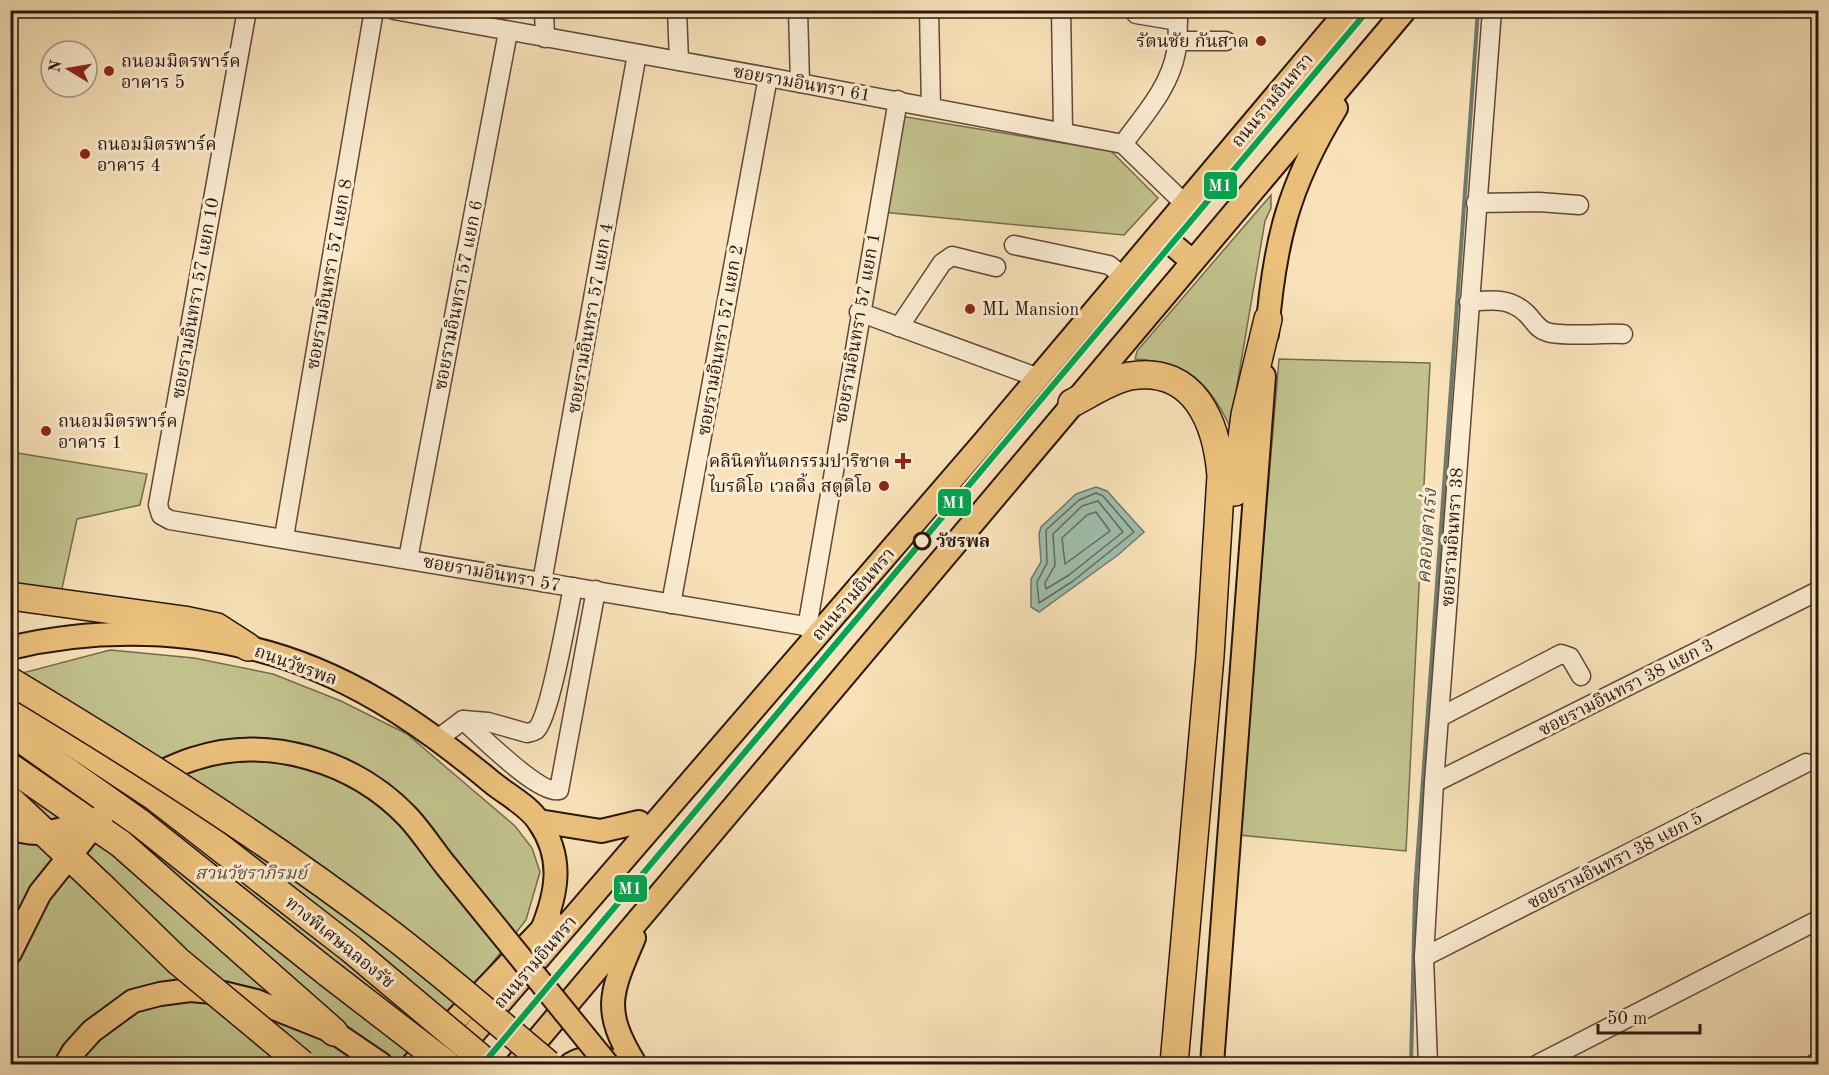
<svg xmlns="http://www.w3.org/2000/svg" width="1829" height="1075" font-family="'Old Standard TT','Noto Serif Thai',serif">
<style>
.green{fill:#c2c28c;stroke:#766c4d;stroke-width:1.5}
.water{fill:#9ebeac;stroke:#707b6d;stroke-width:1.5}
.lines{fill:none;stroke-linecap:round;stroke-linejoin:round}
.shore{stroke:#646a5d;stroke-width:1.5}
.stream{stroke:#707b6d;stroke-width:4}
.minor-casing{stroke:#5e4939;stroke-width:21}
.major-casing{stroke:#2a160e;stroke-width:26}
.highway-casing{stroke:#2a160e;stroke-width:30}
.minor{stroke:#fbecd2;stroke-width:18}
.major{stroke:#ecc17c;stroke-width:22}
.highway{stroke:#ecc17c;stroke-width:27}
.major-bridge-casing{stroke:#2a160e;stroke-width:26;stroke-linecap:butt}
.highway-bridge-casing{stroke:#2a160e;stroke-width:30;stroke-linecap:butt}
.major-bridge{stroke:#ecc17c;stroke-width:22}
.highway-bridge{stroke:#ecc17c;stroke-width:27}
.metro-1-casing{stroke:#fbecd2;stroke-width:10}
.metro-1{stroke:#00a651;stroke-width:6}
.poi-dot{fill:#8f2418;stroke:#fbecd2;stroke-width:2}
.stop-dot{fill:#fbecd2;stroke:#2a160e;stroke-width:3}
.labels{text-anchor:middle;stroke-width:6;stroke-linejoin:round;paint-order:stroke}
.poi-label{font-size:18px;fill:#2a160e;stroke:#fbecd2;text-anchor:start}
.street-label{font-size:18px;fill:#2a160e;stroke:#fbecd2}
.stop-label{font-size:18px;font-weight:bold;fill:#2a160e;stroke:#fbecd2;text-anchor:start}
.park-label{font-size:18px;font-style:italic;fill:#5f523a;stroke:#fbecd2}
.water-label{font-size:20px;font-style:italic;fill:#535145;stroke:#fbecd2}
.line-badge{stroke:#fbecd2;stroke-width:2}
.badge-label{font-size:16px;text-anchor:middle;font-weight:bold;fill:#fff}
</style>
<rect width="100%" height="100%" fill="#f9e2b9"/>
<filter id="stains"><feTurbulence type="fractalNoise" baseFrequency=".00333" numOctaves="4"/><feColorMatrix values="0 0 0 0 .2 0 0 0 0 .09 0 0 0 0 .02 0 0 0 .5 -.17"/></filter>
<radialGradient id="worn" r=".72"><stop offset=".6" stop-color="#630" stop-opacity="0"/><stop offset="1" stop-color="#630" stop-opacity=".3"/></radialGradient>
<g class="green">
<polygon points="900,116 1111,151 1158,198 1124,235 882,212"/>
<path d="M1271,195V208L1265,221L1230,427C1209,381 1186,362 1135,359L1137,351Z"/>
<polygon points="1279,359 1430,363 1406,851 1239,835"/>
<polygon points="11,452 147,474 140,505 77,519 60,598 11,591"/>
<polygon points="110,650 194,658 273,674 341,701 407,734 515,826 532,848 540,872 526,920 413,1064 11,1064 10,840 32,842 11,816 11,676"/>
</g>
<polygon class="water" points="1096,487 1107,491 1144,532 1118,555 1039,612 1031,607 1031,579 1041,562 1039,534 1041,527 1076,494"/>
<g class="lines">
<g class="shore">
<polygon points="1096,493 1103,496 1134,532 1073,581 1039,603 1037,582 1047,563 1046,530 1079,500"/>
<polygon points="1098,501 1123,532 1069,575 1046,589 1045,583 1055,565 1053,534 1082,506"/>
<polygon points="1096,512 1110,531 1065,564 1062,538 1087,515"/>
</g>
<polyline class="stream" points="1411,1064 1415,892 1478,10"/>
<g class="minor-casing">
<g id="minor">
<polyline points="247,10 158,505 161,515 170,520 823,629"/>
<polyline points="394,10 768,77 1123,144 1185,204"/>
<polyline points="544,10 545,38"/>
<polyline points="677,10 679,61"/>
<polyline points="798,10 800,83"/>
<polyline points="929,10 931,107"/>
<polyline points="1061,10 1063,131"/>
<polyline points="1136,14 1178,21"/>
<polyline points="1178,41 1226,41"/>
<path d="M1123,144C1144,115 1170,87 1176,52C1179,38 1177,24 1178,10"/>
<polyline points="1476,203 1539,202 1579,205"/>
<polyline points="1014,245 1109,265 1123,276"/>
<path d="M1469,302C1491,300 1510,297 1527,314C1534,321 1537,329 1547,332C1563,337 1604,333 1623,334"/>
<polyline points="859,312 1039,378"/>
<polyline points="899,327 942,263 952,256 996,267"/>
<polyline points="284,537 374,10"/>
<polyline points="408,559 508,32"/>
<polyline points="542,582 637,54"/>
<polyline points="671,604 768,77"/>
<polyline points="807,628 898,100"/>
<polyline points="1440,717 1561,654 1570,657 1581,676"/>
<path d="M463,720L488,722L527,733C530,732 533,732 536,730C550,717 568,611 573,587"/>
<path d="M439,738L463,720C479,734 539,795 559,790L596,590"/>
<polyline points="1434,783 1818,591"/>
<polyline points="1424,957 1806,763"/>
<polyline points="1428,1064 1424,957 1434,783 1492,10"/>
<polyline points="1538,1064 1818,920"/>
<polyline points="1814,1064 1818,1062"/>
</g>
</g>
<g class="major-casing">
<g id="major">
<polyline points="1160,234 1192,261"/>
<path d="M1267,334C1274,244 1288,186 1336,108"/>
<path d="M10,648C88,629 173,629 250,648C344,670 421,723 494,784C508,795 530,807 539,822C564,858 557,893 542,930"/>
<path d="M146,779C162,772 177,764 193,759C267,734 355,761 408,817C422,832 434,851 447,867"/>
<polyline points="539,821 601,831 639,822"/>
<path d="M10,827C40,841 68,827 98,818"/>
<path d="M634,938C610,994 602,1010 635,1064"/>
<polyline points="10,953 40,893 105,812"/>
<polyline points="454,1056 984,442 1348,10"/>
<polyline points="66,1064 73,1052 92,1031 133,1001 160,994 190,990 223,993 256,1001 334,1032 381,1064"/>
<polyline points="413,1064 551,920"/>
<polyline points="517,1064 1405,10"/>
<path d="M571,1064C587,1055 602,1057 618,1063"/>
<polyline points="1212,1064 1264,376"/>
</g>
</g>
<g class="highway-casing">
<g id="highway">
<path d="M1072,403C1090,394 1110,380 1130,376C1195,365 1217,424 1221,476L1210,656L1174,1064"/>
<polyline points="1235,492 1245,415 1268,319"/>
<polyline points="10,596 184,620 217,627 248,647"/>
<polyline points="10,701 155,797 351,949"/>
<polyline points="10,731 140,823 328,973"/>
<polyline points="10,767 121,844 334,1032"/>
<polyline points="10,800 102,887"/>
</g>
</g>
<use href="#minor" class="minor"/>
<use href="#major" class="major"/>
<use href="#highway" class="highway"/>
<g class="major-bridge-casing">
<polyline id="major-bridge" points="447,867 607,1064"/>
</g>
<g class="highway-bridge-casing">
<g id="highway-bridge">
<path d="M10,681C138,758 264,838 383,928C440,971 493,1018 548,1064"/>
<polyline points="102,887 178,961 302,1064"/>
<polyline points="351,949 488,1064"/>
<polyline points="328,973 446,1064"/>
</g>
</g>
<use href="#major-bridge" class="major-bridge"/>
<use href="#highway-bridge" class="highway-bridge"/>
<g class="metro-1-casing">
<polyline id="metro-1" points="483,1064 1368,10"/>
</g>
<use href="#metro-1" class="metro-1"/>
</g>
<g class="poi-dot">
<circle cx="1261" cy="41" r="6"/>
<circle cx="109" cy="71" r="6"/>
<circle cx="85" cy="154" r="6"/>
<circle cx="970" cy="309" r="6"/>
<circle cx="46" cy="431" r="6"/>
<path d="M900 452h6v6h6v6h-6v6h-6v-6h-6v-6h6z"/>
<circle cx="884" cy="486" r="6"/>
</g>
<circle class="stop-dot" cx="922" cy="541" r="8"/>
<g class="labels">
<g class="poi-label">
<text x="1249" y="47" text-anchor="end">รัตนชัย กันสาด</text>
<text x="121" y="67">ถนอมมิตรพาร์ค<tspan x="121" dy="21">อาคาร 5</tspan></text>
<text x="97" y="150">ถนอมมิตรพาร์ค<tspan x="97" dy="21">อาคาร 4</tspan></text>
<text x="982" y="315">ML Mansion</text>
<text x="58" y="427">ถนอมมิตรพาร์ค<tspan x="58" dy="21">อาคาร 1</tspan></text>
<text x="890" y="467" text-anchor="end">คลินิคทันตกรรมปาริชาต</text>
<text x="872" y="492" text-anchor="end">ไบรดิโอ เวลดิ้ง สตูดิโอ</text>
</g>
<g class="street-label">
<text transform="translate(802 83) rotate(10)" y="6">ซอยรามอินทรา 61</text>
<text transform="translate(1272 100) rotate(-50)" y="6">ถนนรามอินทรา</text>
<text transform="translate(329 274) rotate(-80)" y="6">ซอยรามอินทรา 57 แยก 8</text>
<text transform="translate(458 295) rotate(-79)" y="6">ซอยรามอินทรา 57 แยก 6</text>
<text transform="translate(195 298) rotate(-80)" y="6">ซอยรามอินทรา 57 แยก 10</text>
<text transform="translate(590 318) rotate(-80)" y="6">ซอยรามอินทรา 57 แยก 4</text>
<text transform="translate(857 328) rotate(-80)" y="6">ซอยรามอินทรา 57 แยก 1</text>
<text transform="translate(720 340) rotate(-80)" y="6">ซอยรามอินทรา 57 แยก 2</text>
<text transform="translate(1452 537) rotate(-86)" y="6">ซอยรามอินทรา 38</text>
<text transform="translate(492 573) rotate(10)" y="6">ซอยรามอินทรา 57</text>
<text transform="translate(853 594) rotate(-49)" y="6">ถนนรามอินทรา</text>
<text transform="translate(296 665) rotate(20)" y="6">ถนนวัชรพล</text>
<text transform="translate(1626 687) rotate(-27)" y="6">ซอยรามอินทรา 38 แยก 3</text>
<text transform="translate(1615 860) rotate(-27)" y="6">ซอยรามอินทรา 38 แยก 5</text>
<text transform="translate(340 942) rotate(39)" y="6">ทางพิเศษฉลองรัช</text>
<text transform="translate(535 962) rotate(-49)" y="6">ถนนรามอินทรา</text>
</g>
<g class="stop-label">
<text x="936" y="547">วัชรพล</text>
</g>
<g class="park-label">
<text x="251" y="879">สวนวัชราภิรมย์</text>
</g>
<g class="water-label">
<text transform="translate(1426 536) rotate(-86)" y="7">คลองตาเร่ง</text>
</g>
</g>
<g class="line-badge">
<rect x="1203" y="171" width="35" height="29" rx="6" fill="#00a651"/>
<rect x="937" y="488" width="35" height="29" rx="6" fill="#00a651"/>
<rect x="613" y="874" width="35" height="29" rx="6" fill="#00a651"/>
</g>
<g class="badge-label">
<text x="1220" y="191">M1</text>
<text x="954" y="508">M1</text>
<text x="630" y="894">M1</text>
</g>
<rect width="1829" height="1075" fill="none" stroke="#f9e2b9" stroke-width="36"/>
<rect x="12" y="12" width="1805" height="1051" fill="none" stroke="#2a160e" stroke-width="3"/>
<rect x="18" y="18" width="1793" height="1039" fill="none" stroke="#2a160e" stroke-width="1.5"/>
<g transform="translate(69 69) rotate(281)"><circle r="28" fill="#fbecd2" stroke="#a79684" stroke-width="1.5"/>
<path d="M0-4.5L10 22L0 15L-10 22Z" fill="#8f2418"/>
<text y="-9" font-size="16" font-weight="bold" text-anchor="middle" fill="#2a160e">N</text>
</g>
<path d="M1598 1024v9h102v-9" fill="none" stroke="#2a160e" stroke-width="3"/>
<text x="1607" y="1024" font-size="18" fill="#2a160e" stroke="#fbecd2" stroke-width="4.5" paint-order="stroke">50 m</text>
<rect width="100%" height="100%" filter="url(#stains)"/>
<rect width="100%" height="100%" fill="url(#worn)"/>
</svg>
